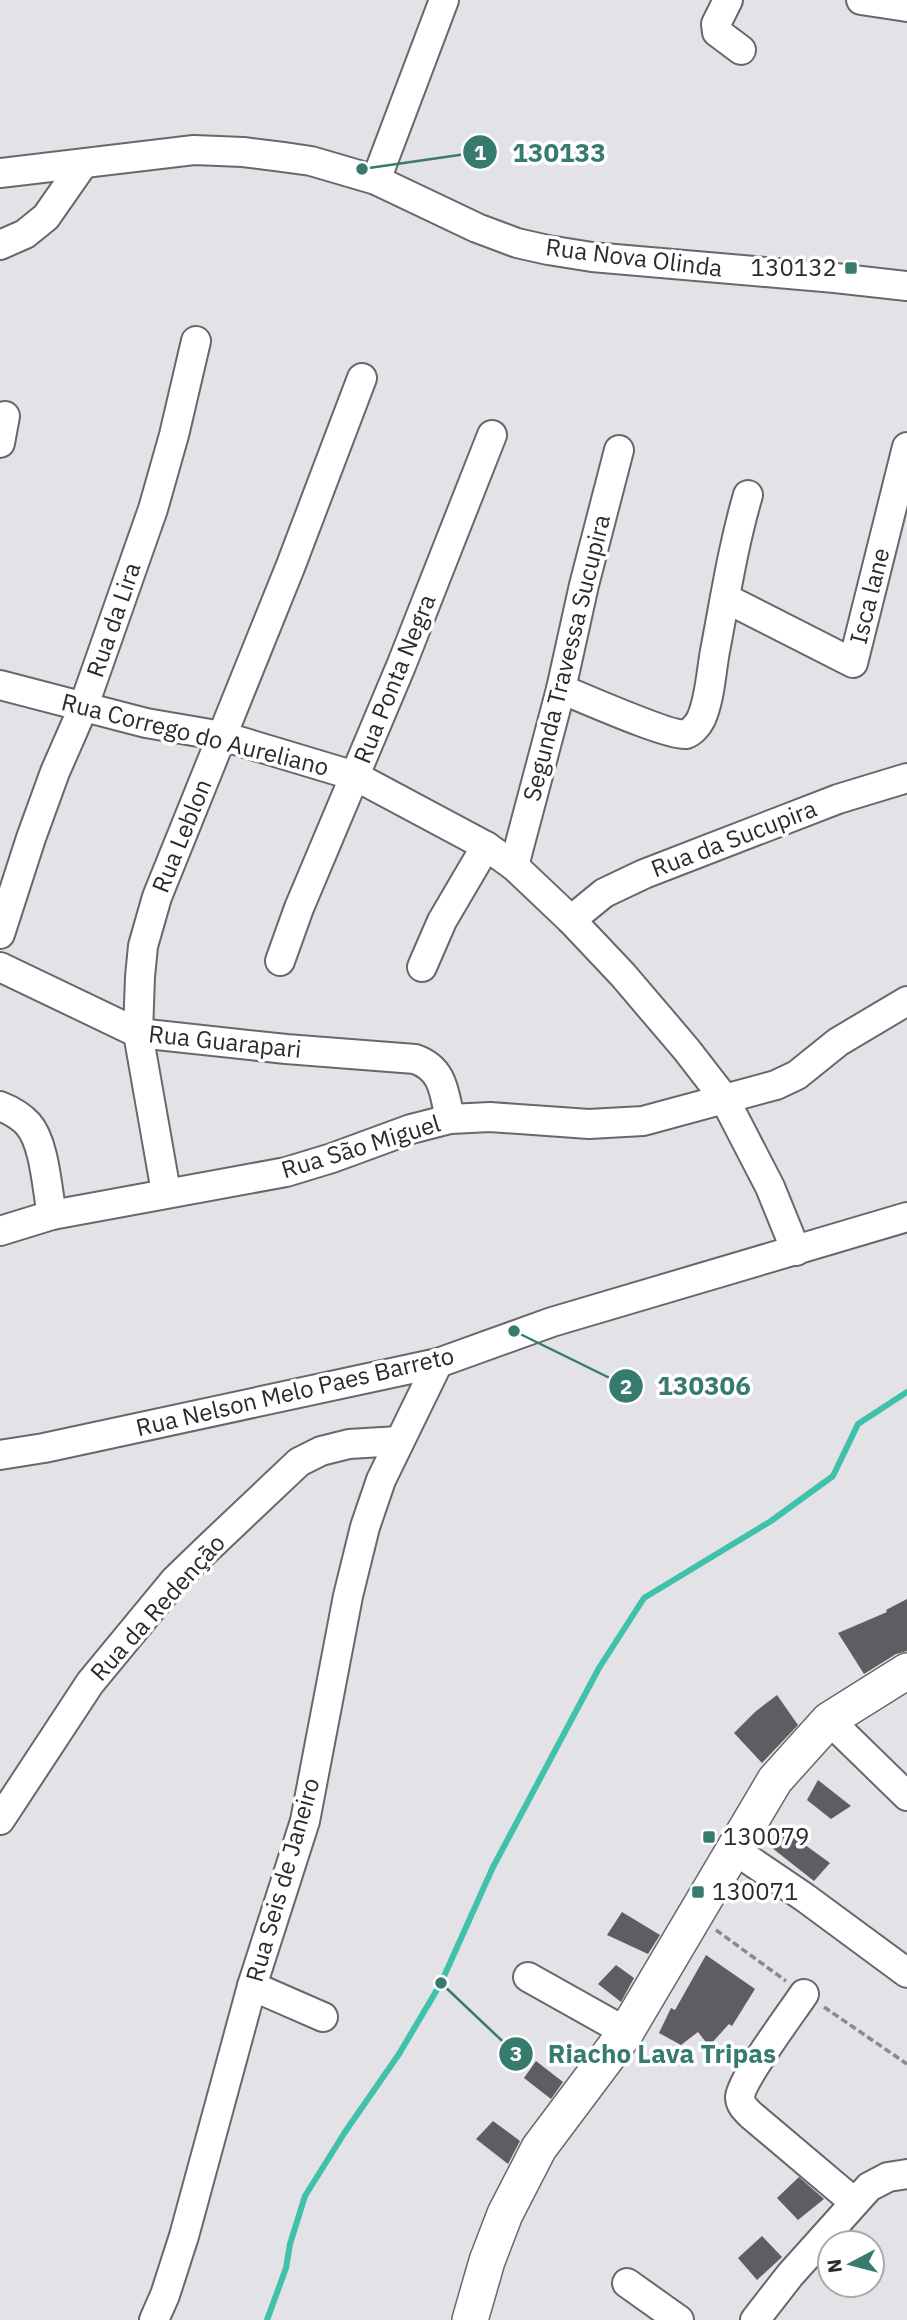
<svg xmlns="http://www.w3.org/2000/svg" width="907" height="2320" font-family="'IBM Plex Sans',sans-serif">
<style>
.lines{fill:none;stroke-linecap:round;stroke-linejoin:round}
.stream{stroke:#3fc1ab;stroke-width:6}
.building{fill:#5e5d61}
.minor-casing{stroke:#68676b;stroke-width:32}
.major-casing{stroke:#68676b;stroke-width:38}
.path{stroke:#8a898c;stroke-width:3.5;stroke-dasharray:7 3.5;stroke-linecap:butt}
.minor{stroke:#fff;stroke-width:28}
.major{stroke:#fff;stroke-width:35}
.poi-dot{fill:#377b6e;stroke:#fff;stroke-width:2.5}
.labels{text-anchor:middle;stroke-width:7;stroke-linejoin:round;paint-order:stroke}
.street-label{font-size:24px;fill:#2b2b2c;stroke:#fff}
.poi-label{font-size:24px;fill:#2b2b2c;stroke:#fff;text-anchor:start}
.leader{fill:none;stroke:#377b6e;stroke-width:2.5}
.callout-dot{fill:#377b6e;stroke:#fff;stroke-width:2.5}
.mark-label{font-size:21px;text-anchor:middle;font-weight:bold;fill:#fff}
.callout-label{font-size:26px;text-anchor:middle;font-weight:bold;fill:#377b6e;stroke:#fff;stroke-width:7;stroke-linejoin:round;paint-order:stroke}
</style>
<rect width="100%" height="100%" fill="#e3e2e6"/>
<g class="lines">
<polyline class="stream" points="267,2320 286,2268 290,2244 305,2196 345,2132 399,2054 441,1983 493,1867 599,1668 644,1598 771,1521 833,1476 858,1424 907,1392"/>
</g>
<g class="building">
<polygon points="907,1599 907,1651 896,1654 864,1674 838,1633 887,1612 886,1610"/>
<polygon points="777,1695 798,1725 762,1763 734,1733 755,1712"/>
<polygon points="818,1780 851,1806 831,1819 807,1800"/>
<polygon points="779,1826 830,1863 814,1881 767,1844"/>
<polygon points="622,1912 660,1935 648,1954 607,1935"/>
<polygon points="706,1955 755,1989 732,2026 729,2024 709,2046 698,2032 681,2045 659,2033 671,2008 675,2010"/>
<polygon points="616,1965 634,1978 621,2002 598,1984"/>
<polygon points="536,2061 563,2082 551,2099 524,2078"/>
<polygon points="493,2121 520,2141 508,2164 476,2139"/>
<polygon points="799,2177 824,2199 798,2220 777,2198"/>
<polygon points="762,2236 782,2257 757,2280 738,2258"/>
</g>
<g class="lines">
<g class="minor-casing">
<g id="minor">
<polyline points="728,0 716,24 717,32 741,50"/>
<polyline points="861,0 907,7"/>
<polyline points="0,173 194,150 243,152 283,157 311,161 376,180 477,228 517,243 548,250 592,257 835,278 907,286"/>
<polyline points="376,180 444,0"/>
<polyline points="0,245 25,234 46,217 83,164"/>
<polyline points="0,443 5,416"/>
<polyline points="725,598 853,663 907,447"/>
<polyline points="0,685 146,723 222,736 355,776 486,846 514,866 571,920 623,975 686,1049 724,1098 770,1187 796,1251"/>
<path d="M561,689C581,697 671,737 686,734C692,732 698,725 701,719C710,699 711,673 715,651C725,599 733,546 748,495"/>
<polyline points="514,866 561,689 584,585 619,450"/>
<polyline points="571,920 604,893 644,874 838,799 907,778"/>
<polyline points="0,934 31,838 55,772 83,708 153,509 174,435 196,341"/>
<polyline points="280,961 299,908 401,666 492,435"/>
<path d="M0,967L138,1033L286,1049L415,1059C444,1069 444,1093 450,1119"/>
<polyline points="422,967 442,921 486,846"/>
<path d="M0,1106C10,1110 20,1115 28,1124C45,1143 47,1190 52,1215"/>
<polyline points="166,1192 138,1033 140,977 143,946 157,897 291,565 362,378"/>
<polyline points="0,1231 52,1215 286,1172 332,1158 411,1129 450,1119 490,1117 589,1124 643,1121 776,1085 797,1075 838,1042 907,1001"/>
<polyline points="0,1455 44,1448 438,1363 552,1322 907,1217"/>
<polyline points="829,1720 907,1796"/>
<polyline points="0,1820 90,1683 175,1580 206,1550 299,1462 321,1451 349,1444 399,1441"/>
<polyline points="733,1849 804,1897 907,1973"/>
<polyline points="528,1977 626,2032"/>
<polyline points="252,1986 323,2017"/>
<path d="M804,1994C792,2012 741,2080 740,2097C740,2105 746,2110 751,2115L854,2202"/>
<polyline points="627,2283 679,2320"/>
<polyline points="154,2320 165,2295 184,2236 252,1986 305,1821 348,1596 365,1527 381,1480 438,1363"/>
<polyline points="755,2320 790,2275 869,2187 888,2177 907,2174"/>
</g>
</g>
<g class="major-casing">
<polyline id="major" points="470,2320 487,2261 505,2214 539,2148 626,2032 775,1780 829,1720 907,1671"/>
</g>
<g class="path">
<polyline points="716,1930 786,1981"/>
<polyline points="824,2007 907,2064"/>
</g>
<use href="#minor" class="minor"/>
<use href="#major" class="major"/>
</g>
<g class="poi-dot">
<rect x="844" y="261" width="14" height="14" rx="3.5"/>
<rect x="702" y="1830" width="14" height="14" rx="3.5"/>
<rect x="691" y="1885" width="14" height="14" rx="3.5"/>
</g>
<g class="labels">
<g class="street-label">
<text transform="translate(634 258) rotate(7)" y="8">Rua Nova Olinda</text>
<text transform="translate(870 596) rotate(-76)" y="8">Isca lane</text>
<text transform="translate(114 620) rotate(-71)" y="8">Rua da Lira</text>
<text transform="translate(567 658) rotate(-76)" y="8">Segunda Travessa Sucupira</text>
<text transform="translate(395 679) rotate(-68)" y="8">Rua Ponta Negra</text>
<text transform="translate(195 735) rotate(14)" y="8">Rua Corrego do Aureliano</text>
<text transform="translate(182 836) rotate(-68)" y="8">Rua Leblon</text>
<text transform="translate(734 839) rotate(-21)" y="8">Rua da Sucupira</text>
<text transform="translate(225 1042) rotate(6)" y="8">Rua Guarapari</text>
<text transform="translate(361 1147) rotate(-17)" y="8">Rua São Miguel</text>
<text transform="translate(295 1392) rotate(-13)" y="8">Rua Nelson Melo Paes Barreto</text>
<text transform="translate(158 1608) rotate(-48)" y="8">Rua da Redenção</text>
<text transform="translate(283 1880) rotate(-74)" y="8">Rua Seis de Janeiro</text>
</g>
<g class="poi-label">
<text x="837" y="276" text-anchor="end">130132</text>
<text x="723" y="1845">130079</text>
<text x="712" y="1900">130071</text>
</g>
</g>
<path class="leader" d="M362 169L480 152M514 1331L626 1386M441 1983L516 2054"/>
<g class="callout-dot">
<circle cx="362" cy="169" r="7"/>
<circle cx="514" cy="1331" r="7"/>
<circle cx="441" cy="1983" r="7"/>
<circle cx="480" cy="152" r="18"/>
<circle cx="626" cy="1386" r="18"/>
<circle cx="516" cy="2054" r="18"/>
</g>
<g class="mark-label">
<text x="480" y="160">1</text>
<text x="626" y="1394">2</text>
<text x="516" y="2061">3</text>
</g>
<g class="callout-label">
<text x="559" y="162">130133</text>
<text x="704" y="1395">130306</text>
<text x="662" y="2063">Riacho Lava Tripas</text>
</g>
<g transform="translate(851 2264) rotate(263)"><circle r="33" fill="#ffffff" stroke="#aaaaab" stroke-width="2"/>
<path d="M0-5L12 26L0 18L-12 26Z" fill="#377b6e"/>
<text y="-10" font-size="19" font-weight="bold" text-anchor="middle" fill="#2b2b2c">N</text>
</g>
</svg>
